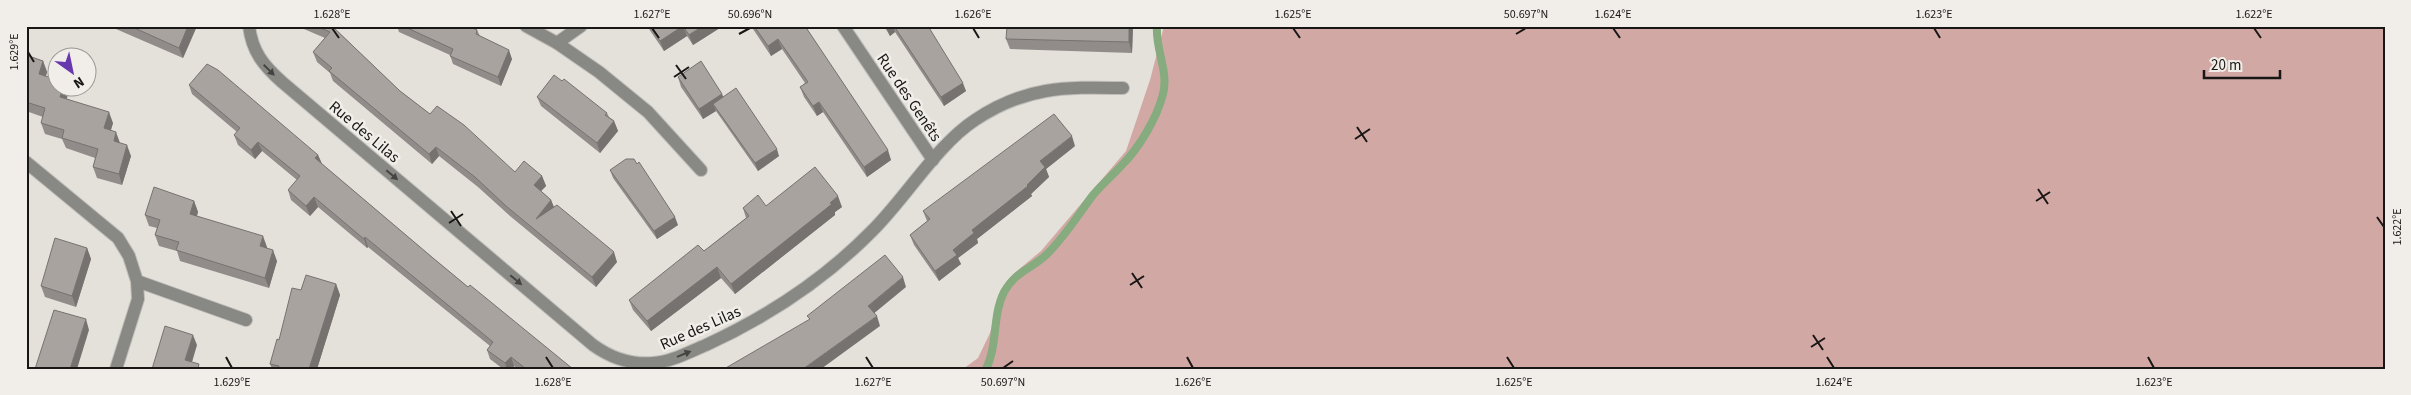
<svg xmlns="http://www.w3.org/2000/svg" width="2411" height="395" font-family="'Source Sans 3',sans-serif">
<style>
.green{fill:#d2a8a4}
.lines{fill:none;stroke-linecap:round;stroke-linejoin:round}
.stream{stroke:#85ab7e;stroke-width:8}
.minor-casing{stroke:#bfbdb7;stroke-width:14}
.minor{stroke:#888885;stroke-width:12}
.wall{fill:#918c8a}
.shaded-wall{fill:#767270}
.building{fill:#a9a3a0;stroke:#767270}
.oneway{fill:#454442}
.ticks{fill:none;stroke:#181715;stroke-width:2}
.labels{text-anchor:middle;stroke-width:5;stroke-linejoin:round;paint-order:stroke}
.street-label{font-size:16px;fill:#181715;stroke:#f1eee9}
.neatline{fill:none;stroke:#181715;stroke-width:2}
.ticks-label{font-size:12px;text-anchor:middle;fill:#181715}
</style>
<rect width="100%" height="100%" fill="#e4e1db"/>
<polygon class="green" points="1164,26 2385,26 2385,369 963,369 978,358 990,333 1003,289 1018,270 1041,251 1126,151 1150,80"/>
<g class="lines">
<path class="stream" d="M986,369C998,345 992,316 1004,292C1016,271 1031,269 1046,255C1064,238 1078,215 1093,195C1102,184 1112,176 1122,165C1139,148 1157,118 1163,94C1169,71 1155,49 1157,26"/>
<g class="minor-casing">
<g id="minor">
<path d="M249,26C252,52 264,66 282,82L593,345C611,358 630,365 653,363C671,362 689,352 706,345C767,317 825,279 873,230C906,197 938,144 975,120C1026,86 1065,87 1123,88"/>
<polyline points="526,26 557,43 581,26"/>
<polyline points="843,26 933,160"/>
<polyline points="557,43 599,72 648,112 701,170"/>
<polyline points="26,162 118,238 129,256 137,281 138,299 116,369"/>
<polyline points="137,281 246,320"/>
</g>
</g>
<use href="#minor" class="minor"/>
</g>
<g class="wall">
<polygon points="109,26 197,26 183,58"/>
<polygon points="297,26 332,26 400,91 430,114 515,172 542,176 546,186 541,191 551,200 554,207 617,262 596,287 510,216 478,187 439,156 432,164 333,81 330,73 317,62 313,52 325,38"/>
<polygon points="397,26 468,26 477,30 480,36 512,59 501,86 453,64 450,55 399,32"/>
<polygon points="647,26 723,26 693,45 687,36 664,51"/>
<polygon points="751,26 805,26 891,160 867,177 823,112 817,116 804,97 800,87 805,83 782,49 771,56"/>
<polygon points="884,26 928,26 966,91 944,106 895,32 890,36"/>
<polygon points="1133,26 1132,53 1010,49 1006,39"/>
<polygon points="26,55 43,61 47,72 46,76 58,88 66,88 68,93 67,99 113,123 111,130 120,143 131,156 122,185 97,178 93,167 95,158 66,148 62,139 45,134 41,123 43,117 26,111"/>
<polygon points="678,77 722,94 723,97 779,156 758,171 716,111 703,119 681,87"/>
<polygon points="189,85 318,155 322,164 433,258 468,287 573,369 518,369 514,366 512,369 503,369 490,359 487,350 490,346 368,247 367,248 318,207 310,216 291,200 288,190 297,180 262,151 255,159 238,145 234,135 237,132 192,94"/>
<polygon points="537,97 607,113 609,117 614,121 618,131 600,153 541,106"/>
<polygon points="1075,146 1046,169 1049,177 1031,194 1032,196 977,239 978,243 958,258 961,264 939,281 914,245 910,235 927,221 923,211"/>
<polygon points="610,170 678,225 657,239 613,178"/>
<polygon points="194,201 198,212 197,216 267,247 267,248 277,261 269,288 180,261 177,251 159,246 155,235 157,228 149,226 145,215"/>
<polygon points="842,207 835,212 835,215 735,294 721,278 651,331 633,310 629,300 704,251 746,218 743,208"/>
<polygon points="87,248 91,259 76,307 45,297 41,286"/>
<polygon points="336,284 340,295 317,369 272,369 270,364 279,340 301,290"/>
</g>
<g class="shaded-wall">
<polygon points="188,26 197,26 183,58 179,48"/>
<polygon points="683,26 687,36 664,51 660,41"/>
<polygon points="703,26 723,26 693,45 689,35"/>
<polygon points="887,26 893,26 895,32 890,36 886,27"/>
<polygon points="1129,26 1133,26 1132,53 1129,42"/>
<polygon points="778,39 782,49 771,56 768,46"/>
<polygon points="509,50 512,59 501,86 498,77"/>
<polygon points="43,61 47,72 43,85 39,74"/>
<polygon points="963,83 966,91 944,106 941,97"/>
<polygon points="63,88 66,88 68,93 64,108 60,97"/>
<polygon points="722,94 726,104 713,104 716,111 703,119 699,109"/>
<polygon points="819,102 823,112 817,116 813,106"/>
<polygon points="109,112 113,123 108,139 104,128"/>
<polygon points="614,121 618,131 600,153 597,143"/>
<polygon points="116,132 120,143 114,141"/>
<polygon points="1072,136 1075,146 1046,169 1049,177 1031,194 1032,196 977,239 978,243 958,258 961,264 939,281 935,271 953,250 972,230 1027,185 1040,161"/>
<polygon points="258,142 262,151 255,159 251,150"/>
<polygon points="127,145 131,156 122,185 119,174"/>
<polygon points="436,147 439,156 432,164 429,154"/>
<polygon points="777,149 779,156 758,171 755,163"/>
<polygon points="888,150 891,160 867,177 864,167"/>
<polygon points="318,155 322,164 315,158"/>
<polygon points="542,176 546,186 538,194 534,185"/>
<polygon points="838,196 842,207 835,212 835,215 735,294 731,284"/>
<polygon points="314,197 318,207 310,216 306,206"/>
<polygon points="551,200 555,210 536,219"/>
<polygon points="194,201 198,212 194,225 190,214"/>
<polygon points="675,217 678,225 657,239 654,231"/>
<polygon points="263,236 267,247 264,257 260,246"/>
<polygon points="365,237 368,247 367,248 364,239"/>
<polygon points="87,248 91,259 76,307 72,296"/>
<polygon points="273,250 277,261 269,288 265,278"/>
<polygon points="614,252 617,262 596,287 592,277"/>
<polygon points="717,267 721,278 651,331 647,321"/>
<polygon points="903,277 906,287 872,315 868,306"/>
<polygon points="336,284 340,295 317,369 309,369"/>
<polygon points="877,316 880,326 821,369 803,369"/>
<polygon points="86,319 89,330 77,369 70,369"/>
<polygon points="193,335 197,345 190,369 185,360"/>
<polygon points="511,357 514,366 512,369 507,369 505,363"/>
</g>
<g class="building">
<polygon points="130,26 188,26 179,48"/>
<polygon points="316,26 332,26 400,91 430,114 437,106 464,125 515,172 524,161 542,176 534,185 551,200 536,219 557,205 614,252 592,277 506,206 475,177 436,147 429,154 329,71 332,68 313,52 330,32"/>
<polygon points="403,26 468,26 477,30 476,34 509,50 498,77 450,56 453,49"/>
<polygon points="650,26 683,26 660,41"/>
<polygon points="683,26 703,26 689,35"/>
<polygon points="754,26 805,26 888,150 864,167 819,102 813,106 800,87 808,82 778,39 768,46"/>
<polygon points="894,26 928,26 963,83 941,97"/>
<polygon points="1007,26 1129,26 1129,42 1006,39"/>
<polygon points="26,55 43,61 39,74 58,80 58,88 63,88 60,97 109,112 104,128 116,132 114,141 127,145 119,174 93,167 98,149 62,138 64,130 41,123 45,108 26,102"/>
<polygon points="701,61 722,94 699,109 678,77"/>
<polygon points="207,64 218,70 318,155 315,158 433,258 468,287 470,285 573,369 526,369 511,357 505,363 487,350 493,342 365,237 364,239 314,197 306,206 288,190 300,176 258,142 251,150 234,135 240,128 189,85"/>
<polygon points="554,75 562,81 564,79 607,113 605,115 614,121 597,143 537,97"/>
<polygon points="736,88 777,149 755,163 713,104"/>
<polygon points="1054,114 1072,136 1040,161 1045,167 1027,185 1028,186 972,230 974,233 953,250 957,255 935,271 910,235 930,219 923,211"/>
<polygon points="626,159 634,159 637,164 639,162 675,217 654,231 610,170"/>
<polygon points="815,167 838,196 830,203 832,204 731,284 717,267 647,321 629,300 698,245 704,251 749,216 743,208 758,195 766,206"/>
<polygon points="154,187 194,201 190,214 263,236 260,246 273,250 265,278 176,250 179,242 155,235 160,220 145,215"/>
<polygon points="55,238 87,248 72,296 41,286"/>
<polygon points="885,255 903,277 868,306 877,316 803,369 724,369 810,319 807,316"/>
<polygon points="306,275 336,284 309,369 278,369 279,366 270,364 277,339 279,340 292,288 301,290"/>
<polygon points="54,310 86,319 70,369 35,369"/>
<polygon points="165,326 193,335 185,360 199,364 198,369 152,369"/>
</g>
<defs><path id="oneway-solid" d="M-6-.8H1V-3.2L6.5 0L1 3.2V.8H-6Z" transform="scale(1.25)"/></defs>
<g class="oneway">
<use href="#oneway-solid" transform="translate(269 70) rotate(45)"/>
<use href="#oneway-solid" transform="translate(392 175) rotate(40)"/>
<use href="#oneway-solid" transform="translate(516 280) rotate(40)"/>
<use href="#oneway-solid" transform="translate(684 354) rotate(-22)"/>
</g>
<path class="ticks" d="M332,28L339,38M652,28L659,38M973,28L979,38M1293,28L1300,38M1613,28L1620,38M1934,28L1940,38M2254,28L2261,38M739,34L750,28M1516,34L1526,28M28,52L34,62M676,65L686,79M674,77L689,67M1357,127L1367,142M1355,139L1370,129M2038,189L2048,204M2036,201L2050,192M451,211L461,226M2377,217L2384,227M449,223L463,214M1132,273L1142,288M1130,285L1144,276M1813,335L1823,350M1811,347L1825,338M226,357L232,368M546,357L553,368M866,357L873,368M1187,357L1193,368M1507,357L1514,368M1827,357L1834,368M2148,357L2154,368M1003,368L1013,361"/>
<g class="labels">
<g class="street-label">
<text transform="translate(910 97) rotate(56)" y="6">Rue des Genêts</text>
<text transform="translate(365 131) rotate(40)" y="6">Rue des Lilas</text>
<text transform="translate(700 327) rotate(-24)" y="6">Rue des Lilas</text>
</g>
</g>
<rect width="2411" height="395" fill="none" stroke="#f1eee9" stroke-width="55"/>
<g transform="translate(72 72) rotate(147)"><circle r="24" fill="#f1eee9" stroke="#9a9894"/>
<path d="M0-4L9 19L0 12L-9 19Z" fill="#6838af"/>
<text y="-8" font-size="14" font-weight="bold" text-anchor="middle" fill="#181715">N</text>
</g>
<path d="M2204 70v8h76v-8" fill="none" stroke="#181715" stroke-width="2.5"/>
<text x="2211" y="70" font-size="15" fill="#181715" stroke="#f1eee9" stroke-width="4" paint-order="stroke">20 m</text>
<rect x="28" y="28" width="2356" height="340" class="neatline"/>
<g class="ticks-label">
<text x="332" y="18">1.628°E</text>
<text x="652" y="18">1.627°E</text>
<text x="750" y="18">50.696°N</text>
<text x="973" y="18">1.626°E</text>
<text x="1293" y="18">1.625°E</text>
<text x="1526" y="18">50.697°N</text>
<text x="1613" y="18">1.624°E</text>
<text x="1934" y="18">1.623°E</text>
<text x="2254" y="18">1.622°E</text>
<text transform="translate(14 52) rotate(-90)" y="4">1.629°E</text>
<text transform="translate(2397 227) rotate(-90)" y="4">1.622°E</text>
<text x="232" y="386">1.629°E</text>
<text x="553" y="386">1.628°E</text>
<text x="873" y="386">1.627°E</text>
<text x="1003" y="386">50.697°N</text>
<text x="1193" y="386">1.626°E</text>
<text x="1514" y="386">1.625°E</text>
<text x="1834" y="386">1.624°E</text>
<text x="2154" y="386">1.623°E</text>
</g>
</svg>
